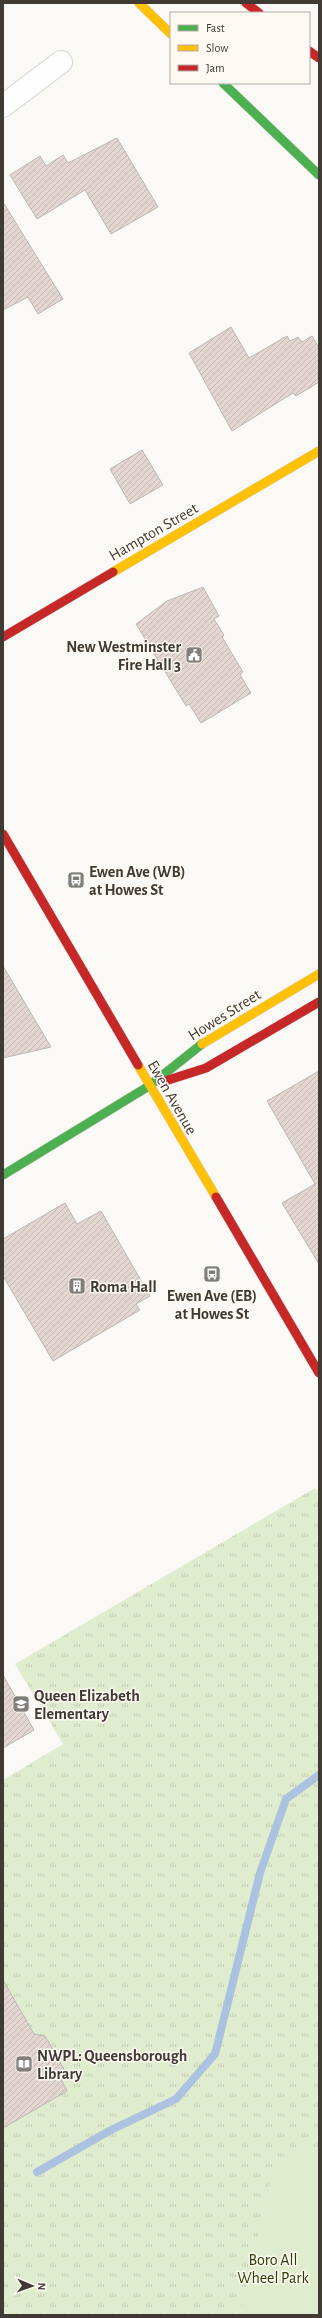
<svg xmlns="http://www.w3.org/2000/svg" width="322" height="2318" font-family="'Alegreya Sans',sans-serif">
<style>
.grass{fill:url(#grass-tufts)}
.garden{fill:#e0ecce}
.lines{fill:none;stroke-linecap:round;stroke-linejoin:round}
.stream{stroke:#abc2e1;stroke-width:8}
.building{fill:url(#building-hatch);stroke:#bcb7b4}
.street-casing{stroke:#d8d4d0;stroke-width:24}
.fast-casing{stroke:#d8d4d0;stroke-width:10}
.slow-casing{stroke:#d8d4d0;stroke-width:10}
.jam-casing{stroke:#d8d4d0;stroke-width:10}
.street{stroke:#fefefe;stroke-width:22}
.fast{stroke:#4caf50;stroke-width:9}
.slow{stroke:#ffc107;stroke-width:9}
.jam{stroke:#c62828;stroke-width:9}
.labels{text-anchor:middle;stroke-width:3;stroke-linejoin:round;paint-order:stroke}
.street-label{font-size:16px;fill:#3f3a34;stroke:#fef9f3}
.poi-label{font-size:16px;font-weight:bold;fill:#3f3a34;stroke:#fef9f3;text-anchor:start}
.park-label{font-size:16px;fill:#2b3f04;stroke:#fef9f3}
</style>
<defs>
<pattern id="grass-tufts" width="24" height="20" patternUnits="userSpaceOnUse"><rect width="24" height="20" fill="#e0ecce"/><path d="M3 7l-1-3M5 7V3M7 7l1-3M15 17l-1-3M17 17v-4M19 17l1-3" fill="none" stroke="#c1cbb2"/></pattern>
<pattern id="building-hatch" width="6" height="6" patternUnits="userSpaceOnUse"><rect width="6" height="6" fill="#e3d6d1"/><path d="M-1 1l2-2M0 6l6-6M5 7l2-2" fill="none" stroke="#c4b8b4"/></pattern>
</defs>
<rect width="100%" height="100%" fill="#fbf9f6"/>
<polygon class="grass" points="315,1488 319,1492 319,2315 3,2315 3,1780 63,1744 15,1664"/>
<polygon class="garden" points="307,2147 319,2152 319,2315 240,2315 273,2170 286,2153"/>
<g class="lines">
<polyline class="stream" points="37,2172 111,2130 176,2099 215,2054 260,1873 286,1799 319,1775"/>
</g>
<g class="building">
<polygon points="117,138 158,207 111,234 85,190 37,219 10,175 40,156 46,166 63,155 68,163"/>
<polygon points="3,202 63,299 38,314 28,297 3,310"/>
<polygon points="231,327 249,358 287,336 290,341 298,337 302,342 312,336 319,348 319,382 296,396 293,393 232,431 189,353"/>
<polygon points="142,450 163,485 130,504 110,469"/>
<polygon points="203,587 219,616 214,619 224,635 222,637 243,672 240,675 251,693 201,723 189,704 186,706 136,624 167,601"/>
<polygon points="3,966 51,1047 3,1058"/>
<polygon points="319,1071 319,1264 282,1203 315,1184 267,1101"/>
<polygon points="65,1203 77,1224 101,1211 150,1296 136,1304 140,1310 53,1361 3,1276 3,1239"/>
<polygon points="3,1675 34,1730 3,1748"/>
<polygon points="3,1980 34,2034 45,2036 65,2071 59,2075 67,2091 3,2128"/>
</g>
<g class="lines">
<g class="street-casing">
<polyline id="street" points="3,106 61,62"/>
</g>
<g class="fast-casing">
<g id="fast">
<polyline points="223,83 319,175"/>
<polyline points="3,1175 149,1086 202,1044"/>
</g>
</g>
<g class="slow-casing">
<g id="slow">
<polyline points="139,3 171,34"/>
<polyline points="113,572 319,451"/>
<polyline points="202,1044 319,974"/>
<polyline points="138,1065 216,1197"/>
</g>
</g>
<g class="jam-casing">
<g id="jam">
<polyline points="246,3 259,13"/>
<polyline points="309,51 319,58"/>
<polyline points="3,637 113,572"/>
<polyline points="3,834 138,1065"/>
<polyline points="162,1082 206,1068 319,1002"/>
<polyline points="216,1197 319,1373"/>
</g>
</g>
<use href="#street" class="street"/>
<use href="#fast" class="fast"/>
<use href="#slow" class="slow"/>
<use href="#jam" class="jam"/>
</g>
<defs>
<g id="civic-square" transform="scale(0.9)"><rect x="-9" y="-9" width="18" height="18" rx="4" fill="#817d78" stroke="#fef9f3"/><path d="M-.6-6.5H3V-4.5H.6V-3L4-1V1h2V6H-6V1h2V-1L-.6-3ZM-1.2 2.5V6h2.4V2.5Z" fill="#fff"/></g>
<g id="bus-square" transform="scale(0.9)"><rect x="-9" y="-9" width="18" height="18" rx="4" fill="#817d78" stroke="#fef9f3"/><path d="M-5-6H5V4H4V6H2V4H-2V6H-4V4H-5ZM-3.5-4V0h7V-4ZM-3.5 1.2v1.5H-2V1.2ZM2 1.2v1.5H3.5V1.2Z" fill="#fff"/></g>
<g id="building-square" transform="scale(0.9)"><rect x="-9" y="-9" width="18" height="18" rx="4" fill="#817d78" stroke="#fef9f3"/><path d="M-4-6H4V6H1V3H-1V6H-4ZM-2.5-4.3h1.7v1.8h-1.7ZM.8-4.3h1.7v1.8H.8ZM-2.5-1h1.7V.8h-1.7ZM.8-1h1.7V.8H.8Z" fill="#fff"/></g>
<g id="school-square" transform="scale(0.9)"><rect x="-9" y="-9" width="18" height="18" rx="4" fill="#817d78" stroke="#fef9f3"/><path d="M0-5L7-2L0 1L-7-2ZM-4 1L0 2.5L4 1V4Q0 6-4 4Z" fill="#fff"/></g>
<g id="library-square" transform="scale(0.9)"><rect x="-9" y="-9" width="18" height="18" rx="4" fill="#817d78" stroke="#fef9f3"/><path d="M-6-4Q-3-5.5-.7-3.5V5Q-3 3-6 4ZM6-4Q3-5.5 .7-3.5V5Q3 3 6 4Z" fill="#fff"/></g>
</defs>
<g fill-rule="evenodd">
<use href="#civic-square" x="194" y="655"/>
<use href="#bus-square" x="76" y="880"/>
<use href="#bus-square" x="212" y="1274"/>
<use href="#building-square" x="77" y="1286"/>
<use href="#school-square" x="21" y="1704"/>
<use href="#library-square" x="24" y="2064"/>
</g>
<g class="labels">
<g class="street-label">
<text transform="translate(153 531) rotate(-30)" y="6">Hampton Street</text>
<text transform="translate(224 1014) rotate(-32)" y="6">Howes Street</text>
<text transform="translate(173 1097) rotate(60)" y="6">Ewen Avenue</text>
</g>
<g class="poi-label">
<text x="181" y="652" text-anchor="end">New Westminster<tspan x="181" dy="18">Fire Hall 3</tspan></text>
<text x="89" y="877">Ewen Ave (WB)<tspan x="89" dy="18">at Howes St</tspan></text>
<text x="90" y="1292">Roma Hall</text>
<text x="212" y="1301" text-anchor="middle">Ewen Ave (EB)<tspan x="212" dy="18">at Howes St</tspan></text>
<text x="34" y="1701">Queen Elizabeth<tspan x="34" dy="18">Elementary</tspan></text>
<text x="37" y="2061">NWPL: Queensborough<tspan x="37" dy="18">Library</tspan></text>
</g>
<g class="park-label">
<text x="273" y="2265">Boro All<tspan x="273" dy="18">Wheel Park</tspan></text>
</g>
</g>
<rect width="322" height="2318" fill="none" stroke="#3f3a34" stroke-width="8"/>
<rect x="170" y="12" width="140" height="72" fill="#fef9f3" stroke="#b2ada7"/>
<rect x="178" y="25" width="20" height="6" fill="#4caf50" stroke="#b2ada7"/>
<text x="206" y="32" font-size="12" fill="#3f3a34">Fast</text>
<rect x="178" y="45" width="20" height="6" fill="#ffc107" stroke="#b2ada7"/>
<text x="206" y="52" font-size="12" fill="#3f3a34">Slow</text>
<rect x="178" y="65" width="20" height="6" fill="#c62828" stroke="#b2ada7"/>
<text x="206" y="72" font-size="12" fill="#3f3a34">Jam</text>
<g transform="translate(32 2286) rotate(92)" stroke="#fef9f3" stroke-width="3" paint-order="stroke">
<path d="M0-3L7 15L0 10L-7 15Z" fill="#3f3a34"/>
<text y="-6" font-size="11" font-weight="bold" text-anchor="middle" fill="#3f3a34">N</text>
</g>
</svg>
